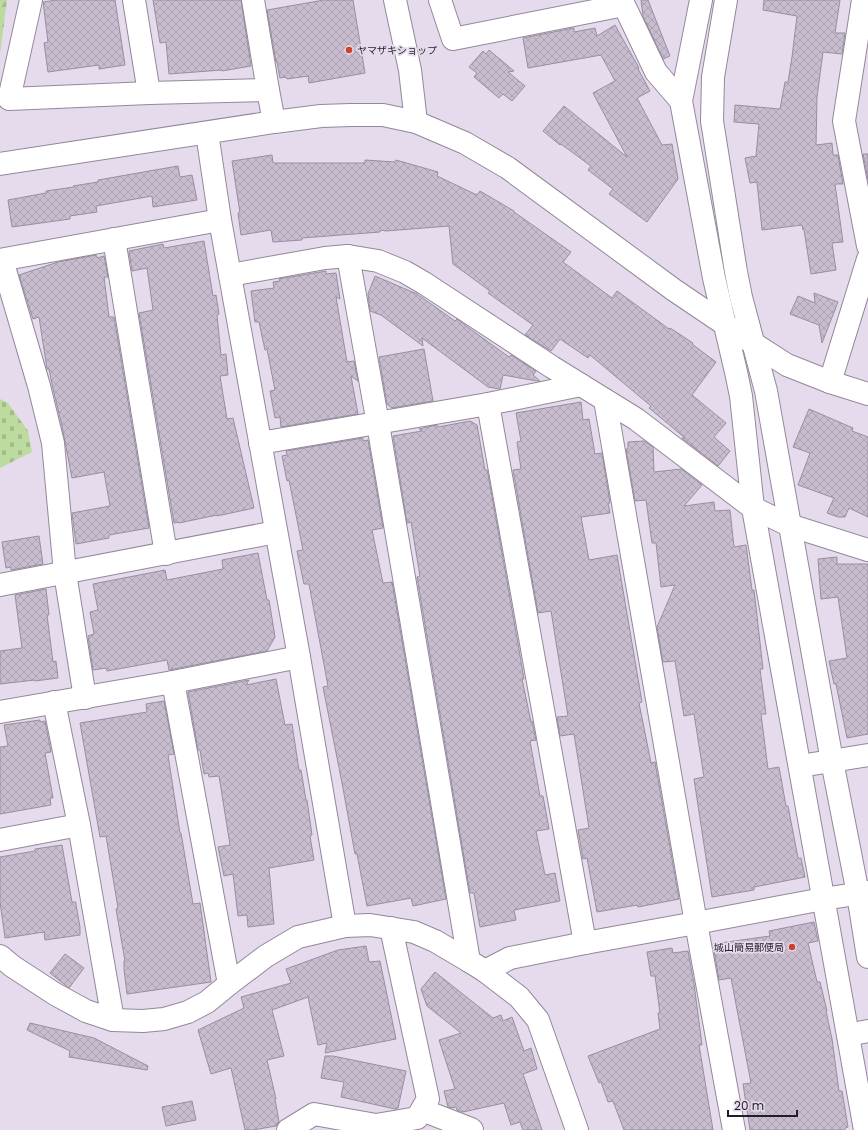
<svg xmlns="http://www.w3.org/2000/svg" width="868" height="1130" font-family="Poppins,'Noto Sans JP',sans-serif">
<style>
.forest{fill:url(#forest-firs)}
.cemetery{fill:url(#cemetery-stones)}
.building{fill:url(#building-cross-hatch);stroke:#998e9f}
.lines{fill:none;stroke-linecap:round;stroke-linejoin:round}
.minor-casing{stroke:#938899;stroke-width:24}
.minor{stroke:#fff;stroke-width:22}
.poi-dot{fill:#cd412e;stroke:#e6dbed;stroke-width:1.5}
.labels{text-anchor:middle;stroke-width:3.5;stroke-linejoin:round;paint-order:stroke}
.poi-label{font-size:10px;fill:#221e25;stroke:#e6dbed;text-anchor:start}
</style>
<defs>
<pattern id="forest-firs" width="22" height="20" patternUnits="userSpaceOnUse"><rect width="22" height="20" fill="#bddb9f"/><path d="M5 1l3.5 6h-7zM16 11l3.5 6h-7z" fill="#a2bc89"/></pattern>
<pattern id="cemetery-stones" width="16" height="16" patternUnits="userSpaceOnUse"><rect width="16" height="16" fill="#bddb9f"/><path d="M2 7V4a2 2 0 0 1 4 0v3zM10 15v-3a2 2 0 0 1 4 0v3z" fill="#a2bc89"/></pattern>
<pattern id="building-cross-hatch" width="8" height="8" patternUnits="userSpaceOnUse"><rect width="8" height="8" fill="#c8bdcf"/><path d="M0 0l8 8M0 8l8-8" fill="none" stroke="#aca2b2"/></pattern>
</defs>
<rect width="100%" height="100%" fill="#e6dbed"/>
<polygon class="forest" points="0,0 7,0 0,55"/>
<polygon class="cemetery" points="0,399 8,403 28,431 32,452 0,468"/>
<g class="building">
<polygon points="56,0 115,0 125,65 99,69 99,65 48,72 44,43 48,42 43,2"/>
<polygon points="153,0 241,0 251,66 222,71 222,70 169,74 166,42 160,43"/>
<polygon points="324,0 353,0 365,73 309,83 308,76 287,79 286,77 280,78 277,62 276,62 267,10"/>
<polygon points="641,0 648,0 670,56 663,59 643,16"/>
<polygon points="764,0 840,0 835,33 845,33 842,54 823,52 817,97 816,145 832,143 833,155 838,155 843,184 835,184 843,242 832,243 836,270 811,274 804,230 803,230 802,225 762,230 757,182 750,183 745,158 756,156 759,124 734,122 735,105 780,109 785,82 788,82 792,57 797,16 763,10"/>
<polygon points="615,25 639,68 638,69 650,91 637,98 662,145 672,144 678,179 647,222 609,194 613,189 588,170 591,166 561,144 560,145 543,131 564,106 627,157 593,93 615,81 601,55 528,68 523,38 574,28 574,32 595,28 597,36"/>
<polygon points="489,50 514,71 508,72 525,86 512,101 503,94 499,98 474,77 477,73 469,67 483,51 486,54"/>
<polygon points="863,154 868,154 868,180"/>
<polygon points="272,155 273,163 365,163 365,160 395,162 396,160 438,172 437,176 477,195 480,191 514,211 514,212 571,252 563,262 612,298 617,291 669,329 670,328 693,343 692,344 716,362 692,395 726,423 714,437 730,451 718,466 682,438 685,438 649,408 651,406 590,355 588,358 560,339 551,351 525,335 533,325 488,293 490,291 453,264 449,226 386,231 381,230 380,232 302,238 302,240 273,242 271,230 241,235 238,213 240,213 232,161"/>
<polygon points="178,166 180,177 192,175 197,200 153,207 152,196 96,206 97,212 70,216 70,219 12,227 8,200 46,193 46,191 74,187 73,186 98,182 98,180"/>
<polygon points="204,241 213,296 216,295 219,314 217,315 221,355 226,354 228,375 220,376 227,419 233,418 254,508 217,516 217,515 179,523 179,522 174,523 139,313 153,310 147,268 132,271 129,251 163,244 164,248"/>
<polygon points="96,255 97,258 104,256 108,277 104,277 109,317 114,317 149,528 109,535 109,538 76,544 72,513 110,506 104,472 72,478 62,426 53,389 49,369 47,369 39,317 33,319 19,275 58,262"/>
<polygon points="326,271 326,274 336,273 340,299 336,297 347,362 354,361 358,381 351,376 358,414 281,427 280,417 275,418 270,391 275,390 267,349 265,350 259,322 255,322 251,291 274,288 273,282 280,281 279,279"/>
<polygon points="375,276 417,294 455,321 457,319 466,326 509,357 511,355 536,371 533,375 540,381 537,381 503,375 500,389 488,387 422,338 423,346 381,315 370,311 368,294"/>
<polygon points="814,293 838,302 822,343 819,325 790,314 798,296 815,303"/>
<polygon points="424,349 433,401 392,408 387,404 379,357"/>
<polygon points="581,402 583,420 589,419 595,454 602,453 610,503 608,503 610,513 581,517 589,560 617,555 642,702 639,703 651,763 655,762 679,899 638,907 637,905 597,912 587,858 583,859 578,830 589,828 574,734 560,736 557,717 568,716 551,611 538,613 513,470 521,469 517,442 521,441 516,413"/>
<polygon points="809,409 853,428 852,431 868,437 868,517 849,508 845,517 838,517 827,513 834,498 798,485 810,453 793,447"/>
<polygon points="470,421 477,425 485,470 487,470 488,474 517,638 524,679 522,679 531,722 532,721 536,740 530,741 540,796 543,796 549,829 536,831 545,875 555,873 560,901 514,910 516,920 480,927 474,893 470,893 417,577 420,576 411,522 407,523 393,436 422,431 419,429 437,425 438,427"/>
<polygon points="363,438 363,441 368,440 383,528 372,530 383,583 392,582 446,899 413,906 411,898 367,906 357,854 355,854 342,783 323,687 328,686 309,584 304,584 297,551 303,550 289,480 287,481 282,456 287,455 286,451"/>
<polygon points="644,441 653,447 654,472 681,469 702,485 684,506 714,502 715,511 730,510 734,547 746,545 752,590 754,590 763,669 760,669 766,714 761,714 768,769 779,767 786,806 788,806 798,858 801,858 805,877 754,887 754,890 712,897 694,779 704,777 694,714 684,716 675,661 663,662 657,627 675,585 661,587 656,543 652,543 646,500 635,501 626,449 628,449 628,442"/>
<polygon points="39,536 43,564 11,570 11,567 6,568 2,542"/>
<polygon points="258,553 267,600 269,600 275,637 267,651 169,670 167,660 107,671 106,668 93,670 88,636 94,634 90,612 98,610 93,584 165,570 167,580 223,569 222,560"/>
<polygon points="837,557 837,564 868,564 868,734 847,738 836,684 834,684 829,661 847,658 838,597 821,599 818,559"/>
<polygon points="46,589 49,615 47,615 53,662 56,661 58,678 35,681 35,680 0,684 0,651 22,648 15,595"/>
<polygon points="276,679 285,725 292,724 299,770 301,770 306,800 307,800 312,835 310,836 314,860 269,868 274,924 248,927 247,915 238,916 233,874 224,876 218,847 230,845 219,776 209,777 208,773 204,774 200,750 198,750 188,692 249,680 246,685"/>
<polygon points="164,701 174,754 168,755 180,833 181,833 193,904 200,903 211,982 127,994 124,969 124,961 125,961 116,909 118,908 106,836 100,837 80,723 147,712 146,704"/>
<polygon points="40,720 40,722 45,721 51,752 45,753 53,798 50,798 51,805 0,814 0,747 8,746 4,725"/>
<polygon points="62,845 72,902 76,902 76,905 80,927 80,935 45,940 44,932 5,938 0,902 0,857 35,851 35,849"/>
<polygon points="814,922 818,941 808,943 817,982 820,982 827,1011 826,1011 832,1039 839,1091 842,1091 848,1127 845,1128 845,1130 750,1130 743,1084 751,1083 731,978 719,980 713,944 770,936 769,931"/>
<polygon points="366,946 369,962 380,961 396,1039 325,1053 327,1043 318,1045 308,997 272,1010 284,1056 267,1060 276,1099 275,1099 279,1122 276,1126 253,1130 245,1130 231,1068 211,1074 198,1030 244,1008 241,997 291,983 286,969 338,950"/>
<polygon points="672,948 673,953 688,951 694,984 702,1045 699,1045 713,1130 624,1130 613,1101 608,1102 601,1082 599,1083 588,1056 660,1029 658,1013 660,1013 655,976 651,976 647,952"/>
<polygon points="65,954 84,968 69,988 50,973"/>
<polygon points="435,972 493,1018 501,1015 503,1021 512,1017 524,1051 531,1048 537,1069 523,1074 542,1130 523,1130 520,1122 511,1125 504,1103 463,1112 457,1110 456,1107 452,1108 448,1107 444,1091 455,1089 439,1040 461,1033 427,1006 421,989"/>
<polygon points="30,1023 94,1038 148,1066 147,1070 69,1057 70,1051 27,1030"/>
<polygon points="325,1056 333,1056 406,1071 398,1108 395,1109 341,1097 344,1082 321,1078"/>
<polygon points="192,1101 196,1120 166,1126 162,1107"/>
</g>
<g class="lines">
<g class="minor-casing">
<g id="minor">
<polyline points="31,0 9,99 149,93 268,90 274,122"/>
<polyline points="134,0 149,93"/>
<polyline points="253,0 268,90"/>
<polyline points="395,0 410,70 416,122"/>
<polyline points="440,0 453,39 624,5 656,72 681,101"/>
<polyline points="701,0 681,101 714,278 736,372 741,396 753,508 865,1130"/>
<polyline points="726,0 713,77 712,121 736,272 741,297 766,391 832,761 858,894 868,957"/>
<polyline points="863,0 844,121 868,246"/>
<polyline points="207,133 220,220 299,657 345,926"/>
<polyline points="0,164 274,122 321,116 351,115 383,115 416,122 465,143 508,168 674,290 754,344 787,365 830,382 868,394"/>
<polyline points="114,239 166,554"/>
<polyline points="348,256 378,424 469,961"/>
<polyline points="0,260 220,220"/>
<polyline points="2,260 39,386 53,443 65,573 85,698"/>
<polyline points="230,275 325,258 348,256 378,261 405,272 424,283 552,367 636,419 753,508 789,525 868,550"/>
<polyline points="830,382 868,259"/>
<polyline points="605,400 696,923 734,1130"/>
<polyline points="488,404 585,943"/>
<polyline points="260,443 488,404 581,385"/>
<polyline points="0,585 276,532"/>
<polyline points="173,682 229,984"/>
<polyline points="54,702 79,825 113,1020"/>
<polyline points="0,712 173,682 299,657"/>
<polyline points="800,766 868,755"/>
<polyline points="0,840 79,825"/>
<polyline points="0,956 12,966 55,994 86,1011 113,1020 143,1021 164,1019 188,1012 207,1002 229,984 266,956 298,937 345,926 370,925 414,932 435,941 469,961 485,971 519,997 538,1020 577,1130"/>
<polyline points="485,971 510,958 585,943 696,923 823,899 868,892"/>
<polyline points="848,1035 868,1031"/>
<polyline points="422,1110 471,1129 472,1130"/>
<polyline points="288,1130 314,1114 376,1125 417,1118 428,1099 391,928"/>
</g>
</g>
<use href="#minor" class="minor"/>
</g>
<g class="poi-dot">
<circle cx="349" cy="50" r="4"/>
<circle cx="792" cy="947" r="4"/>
</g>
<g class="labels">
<g class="poi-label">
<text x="357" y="54">ヤマザキショップ</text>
<text x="784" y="951" text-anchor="end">城山簡易郵便局</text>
</g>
</g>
<path d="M728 1110v6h69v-6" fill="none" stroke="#221e25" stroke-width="2"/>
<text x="734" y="1110" font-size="12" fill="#221e25" stroke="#e6dbed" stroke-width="3" paint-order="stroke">20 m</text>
</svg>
